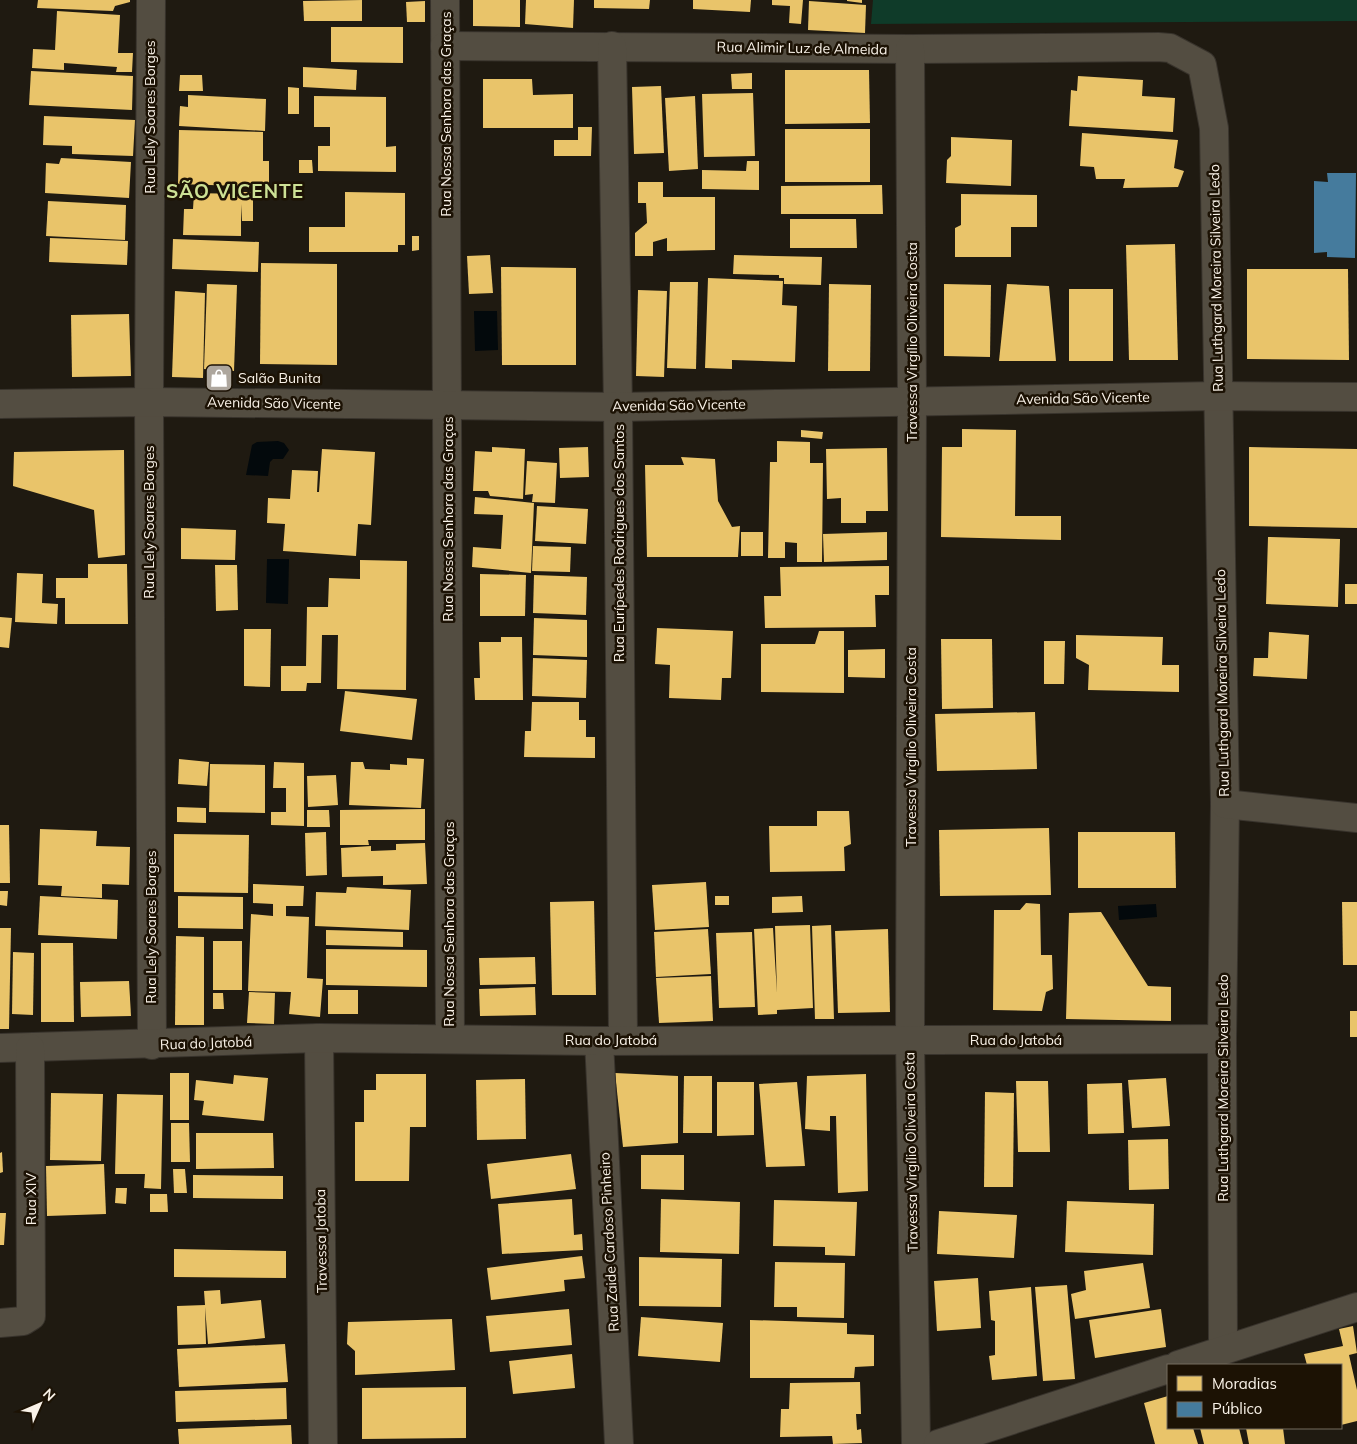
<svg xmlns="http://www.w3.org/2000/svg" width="1357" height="1444" font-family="Mulish,sans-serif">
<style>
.green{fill:#0f3b29}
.water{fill:#03090c}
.homes{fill:#e9c46a}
.public{fill:#457b9d}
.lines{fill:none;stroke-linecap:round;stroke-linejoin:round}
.minor-casing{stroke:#38332c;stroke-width:30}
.minor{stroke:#534d41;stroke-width:28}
.labels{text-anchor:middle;stroke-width:5;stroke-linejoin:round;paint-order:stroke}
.street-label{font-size:14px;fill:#f9f2e8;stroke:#1c1204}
.poi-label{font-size:14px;fill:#f9f2e8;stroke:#1c1204;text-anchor:start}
.district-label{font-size:19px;font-weight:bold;letter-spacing:1px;fill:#cde195;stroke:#1c1204}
</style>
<rect width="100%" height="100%" fill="#1f1a11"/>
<polygon class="green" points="873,0 1357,0 1357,21 871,24"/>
<g class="water">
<polygon points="474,311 497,311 498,350 475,351"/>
<polygon points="278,441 284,443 289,450 283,459 273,459 270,462 268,476 246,475 252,445 257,442"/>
<polygon points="267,559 289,559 288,604 266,603"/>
<polygon points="1156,904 1157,917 1119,920 1118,906"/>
</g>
<g class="homes">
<polygon points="38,0 130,0 130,2 115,6 113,11 37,8"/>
<polygon points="362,0 362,21 304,21 303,1"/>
<polygon points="473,0 520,0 520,27 473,26"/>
<polygon points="526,0 574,0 573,28 525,24"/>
<polygon points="594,0 650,0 649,9 594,8"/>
<polygon points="693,0 751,0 750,12 693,9"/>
<polygon points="772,0 803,0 801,24 789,23 790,6 772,5"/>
<polygon points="847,0 862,0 862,3 847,1"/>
<polygon points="425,1 425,22 407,22 406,2"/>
<polygon points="809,1 866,5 865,33 808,30"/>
<polygon points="57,11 120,15 118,53 133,53 132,72 116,72 117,67 64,63 64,70 32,68 33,49 55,50"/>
<polygon points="331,27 403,27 403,63 331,62"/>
<polygon points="303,67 357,70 356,90 303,87"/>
<polygon points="785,70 869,70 870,123 785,124"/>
<polygon points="31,71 133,76 132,110 29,105"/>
<polygon points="752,73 752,89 732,89 731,74"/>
<polygon points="180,75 202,75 203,91 179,91"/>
<polygon points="1078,76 1143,80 1142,96 1175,98 1173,132 1069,126 1071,90 1077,91"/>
<polygon points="483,79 532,79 533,95 573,94 573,128 483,128"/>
<polygon points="661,86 664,153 634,154 632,87"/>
<polygon points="288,87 299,88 299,114 288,114"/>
<polygon points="753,93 755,156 704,157 702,94"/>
<polygon points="188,95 266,99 265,131 179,126 180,106 188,107"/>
<polygon points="314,96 386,97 386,147 396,146 396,172 318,171 318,146 330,146 330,127 314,127"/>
<polygon points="695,96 698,169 669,171 665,98"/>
<polygon points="44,116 135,120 133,156 72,154 72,146 43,145"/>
<polygon points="578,127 592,127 591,156 554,156 554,140 578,140"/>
<rect x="785" y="129" width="85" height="53"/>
<polygon points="179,130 263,132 263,161 269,161 269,187 178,184"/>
<polygon points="1082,133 1178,140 1174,168 1184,171 1178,187 1123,188 1125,179 1096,179 1094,167 1080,166"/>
<polygon points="951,137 1012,140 1011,186 946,183 947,160 951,156"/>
<polygon points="61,158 131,162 129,198 45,193 46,163 59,164"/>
<polygon points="299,160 312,160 313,173 299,173"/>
<polygon points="747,161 759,161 759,190 702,189 702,170 746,171"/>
<polygon points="638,182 663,182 663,197 715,197 715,250 667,251 667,238 653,242 653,256 635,256 635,233 647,223 646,203 638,203"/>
<polygon points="882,185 883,214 781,214 781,186"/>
<polygon points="242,192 253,192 253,221 242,221 241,204 241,236 183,235 184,209 193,209 194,193 242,194"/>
<polygon points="345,192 405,193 405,245 398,245 398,252 309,252 309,227 345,227"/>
<polygon points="961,194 1037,195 1037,227 1011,227 1011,257 955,257 955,228 961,225"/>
<polygon points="48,201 126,205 125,240 46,236"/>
<polygon points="790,219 856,219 857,248 790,248"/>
<polygon points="412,236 419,236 419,250 412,251"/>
<polygon points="50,238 128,241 127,265 49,262"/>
<polygon points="173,239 259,242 258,272 172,269"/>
<polygon points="1175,244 1178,360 1129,360 1126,245"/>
<polygon points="490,255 493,293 469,294 467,256"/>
<polygon points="734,255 822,257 821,285 784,284 784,278 779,278 779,275 733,274"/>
<polygon points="261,263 337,264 337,365 260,364"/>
<polygon points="501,267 576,268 576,365 502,365"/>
<polygon points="1247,269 1348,269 1349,360 1247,359"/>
<polygon points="708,278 783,281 782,305 797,306 795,362 732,360 732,369 705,368"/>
<polygon points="670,282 698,282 696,369 667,368"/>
<polygon points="207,284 237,285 234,371 204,369"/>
<polygon points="829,284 871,285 870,371 828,371"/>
<polygon points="944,284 991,285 990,357 944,356"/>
<polygon points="1007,284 1049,286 1056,361 999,361"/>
<rect x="1069" y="289" width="44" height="72"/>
<polygon points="638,290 667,291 664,377 636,376"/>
<polygon points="175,291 205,293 203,378 172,377"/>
<polygon points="129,314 131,376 72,377 71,315"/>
<polygon points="962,429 1016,430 1015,516 1061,516 1061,540 941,537 942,447 962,447"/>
<polygon points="801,430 823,432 822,439 801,437"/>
<polygon points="777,441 810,442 810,463 823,463 822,562 797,562 797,543 785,542 785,558 768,558 770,462 777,462"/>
<polygon points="492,447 525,449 523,499 490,496 488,491 473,491 475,451 492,452"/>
<polygon points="588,447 589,477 560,478 559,448"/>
<polygon points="1249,447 1357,449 1357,528 1249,526"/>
<polygon points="887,448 888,511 866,511 866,523 841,523 841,498 827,499 826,449"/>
<polygon points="322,449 375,452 371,525 358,524 356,556 283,551 285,524 267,523 268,498 290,499 292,470 318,471 317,492 319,492"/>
<polygon points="124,450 125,555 98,558 94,510 13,486 14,452"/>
<polygon points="681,457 715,459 718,501 732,527 740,526 738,557 647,557 645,465 684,465"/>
<polygon points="527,461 557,463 555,503 532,502 533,494 525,495"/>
<polygon points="475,497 534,503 531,573 472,567 473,547 501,549 503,515 474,514"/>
<polygon points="537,506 588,509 586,544 535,541"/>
<polygon points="181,528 236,530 235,560 181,559"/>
<rect x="741" y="532" width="22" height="24"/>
<polygon points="887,532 887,560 824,562 823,534"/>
<polygon points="1268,537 1340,539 1338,607 1266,604"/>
<polygon points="533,546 571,547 570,572 532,571"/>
<polygon points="360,560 407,561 406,690 337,689 338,635 322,635 321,683 307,683 306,691 281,691 281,666 306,666 307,607 328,607 329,578 360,579"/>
<polygon points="88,564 127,564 128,624 65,624 65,598 56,598 56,578 88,578"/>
<polygon points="215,565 237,565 238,610 216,611"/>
<polygon points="889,566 889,595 875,595 876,627 765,628 764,596 781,596 780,567"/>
<polygon points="17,573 43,574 42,603 58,604 57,624 15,622"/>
<polygon points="480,574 526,575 525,616 480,616"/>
<polygon points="534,575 587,577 586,615 533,613"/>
<rect x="1345" y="584" width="12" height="20"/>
<polygon points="0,617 12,618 9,648 0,647"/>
<polygon points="534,618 587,620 587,657 533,655"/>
<polygon points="657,628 733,631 731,678 722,678 721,700 669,698 670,665 655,664"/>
<polygon points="244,629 271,629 270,687 244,686"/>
<polygon points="819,631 844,631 844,693 761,692 761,644 815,644"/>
<polygon points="1269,632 1309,635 1307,679 1253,676 1254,658 1268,658"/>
<polygon points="1076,635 1163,637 1162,665 1179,665 1179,692 1088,690 1089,665 1076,658"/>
<polygon points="501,637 522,637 523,700 475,700 474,678 480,678 479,642 501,642"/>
<polygon points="941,639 992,639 993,708 942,709"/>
<polygon points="1044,641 1065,641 1064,684 1044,684"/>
<polygon points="885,649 885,678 848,677 848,650"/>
<polygon points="533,658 587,660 586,698 532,696"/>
<polygon points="345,691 417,699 412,740 340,731"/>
<polygon points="532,702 579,702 579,720 586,720 586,737 595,737 595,758 524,757 525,731 531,731"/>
<polygon points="1035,712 1037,769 937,771 935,714"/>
<polygon points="407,758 424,759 421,808 349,805 351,762 363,762 365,769 390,770 390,764 407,765"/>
<polygon points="179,759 209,762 207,786 178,784"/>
<polygon points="274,762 304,763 304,826 271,825 271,812 286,812 286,788 273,788"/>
<polygon points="210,764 265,765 265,813 209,812"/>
<polygon points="336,775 338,805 308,807 307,776"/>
<polygon points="177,807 206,808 206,823 177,822"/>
<polygon points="425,809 425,840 368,840 369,845 340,845 340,810"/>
<polygon points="307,810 329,810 330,827 307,827"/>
<polygon points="817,811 849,811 851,844 844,847 845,871 770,872 769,826 817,826"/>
<polygon points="0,825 9,825 10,883 0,883"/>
<polygon points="1049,828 1051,895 940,896 939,830"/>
<polygon points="40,829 97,831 96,846 130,847 129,885 102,884 102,898 61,896 62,886 38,885"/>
<polygon points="326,832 327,875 306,876 305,833"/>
<polygon points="1078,832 1175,832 1176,888 1078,888"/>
<polygon points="174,834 249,835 248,893 174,892"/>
<polygon points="425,843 427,884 383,885 383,876 342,877 341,848 371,846 371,851 396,850 396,844"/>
<polygon points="706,882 709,927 655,930 652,885"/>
<polygon points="253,884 304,886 303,906 286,906 286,916 309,917 307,978 323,979 320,1017 289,1014 291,992 248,991 251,914 273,916 273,904 253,903"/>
<polygon points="347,887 411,890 409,930 315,926 316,892 346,893"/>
<polygon points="0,891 8,891 7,906 0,905"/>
<polygon points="40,896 118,900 117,939 38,935"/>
<polygon points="178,896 243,897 243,929 178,928"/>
<rect x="715" y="896" width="14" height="9"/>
<polygon points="802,896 803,912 772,913 772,897"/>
<polygon points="594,901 596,995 552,995 550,902"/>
<polygon points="1342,902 1357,902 1357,965 1343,965"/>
<polygon points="1026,903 1040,904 1041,955 1052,955 1053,989 1046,992 1042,1011 993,1010 994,910 1020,910"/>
<polygon points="1101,912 1148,986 1171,987 1171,1021 1066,1019 1069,913"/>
<polygon points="810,925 813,1008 777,1010 777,1014 758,1015 754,929 773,928 777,993 775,926"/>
<polygon points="831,925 834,1019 815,1019 812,926"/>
<polygon points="0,928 11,928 9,1029 0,1029"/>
<polygon points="708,929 711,974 656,977 654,932"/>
<polygon points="888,929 890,1012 838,1013 835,931"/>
<polygon points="326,930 403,932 403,947 326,945"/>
<polygon points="752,932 755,1007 719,1008 716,933"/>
<polygon points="176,936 204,937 204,1025 175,1025"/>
<rect x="213" y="941" width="29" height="49"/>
<polygon points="41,943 73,943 74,1022 41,1022"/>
<polygon points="326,949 427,950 427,987 326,985"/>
<polygon points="13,952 34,953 33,1015 12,1014"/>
<polygon points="535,957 536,984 480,985 479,958"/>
<polygon points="711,976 713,1021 659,1023 656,978"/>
<polygon points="129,981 131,1016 81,1017 80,982"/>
<polygon points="535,987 536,1015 480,1016 479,989"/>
<rect x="328" y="990" width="30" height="24"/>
<polygon points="249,992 275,993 274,1024 247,1023"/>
<polygon points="213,993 223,993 224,1009 213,1009"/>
<rect x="1350" y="1011" width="7" height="26"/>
<rect x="170" y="1073" width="19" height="47"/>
<polygon points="615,1073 678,1076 678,1143 623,1147"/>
<polygon points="376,1074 426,1074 426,1127 410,1127 409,1181 355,1181 355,1122 364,1122 364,1090 376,1090"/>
<polygon points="866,1074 868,1191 838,1193 836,1116 830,1116 830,1131 805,1129 807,1076"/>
<polygon points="234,1075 268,1078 264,1121 202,1115 204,1101 194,1100 196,1080 233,1084"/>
<polygon points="684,1076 712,1076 712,1133 683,1133"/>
<polygon points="1166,1078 1170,1126 1132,1128 1128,1080"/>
<polygon points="525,1079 526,1139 477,1140 476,1080"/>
<polygon points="1016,1081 1048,1081 1050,1152 1018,1152"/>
<polygon points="717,1082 754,1082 754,1135 717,1136"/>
<polygon points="797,1082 805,1166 766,1167 759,1084"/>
<polygon points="1122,1083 1124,1133 1088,1134 1087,1084"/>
<polygon points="985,1092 1014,1093 1013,1187 984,1187"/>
<polygon points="51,1093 103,1094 101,1161 50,1160"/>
<polygon points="117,1094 163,1095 161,1189 144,1188 145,1174 115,1174"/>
<polygon points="171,1123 189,1123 190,1162 171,1162"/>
<polygon points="196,1133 273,1133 274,1168 196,1169"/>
<polygon points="1168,1139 1169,1189 1129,1190 1128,1140"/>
<polygon points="2,1152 3,1172 0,1173 0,1153"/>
<polygon points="571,1154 576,1189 491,1199 487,1164"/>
<polygon points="641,1155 684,1155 684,1190 641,1189"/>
<polygon points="104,1164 106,1214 47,1216 46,1166"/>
<polygon points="173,1169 185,1169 187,1193 174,1193"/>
<polygon points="193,1175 283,1176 283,1199 193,1198"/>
<polygon points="116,1188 127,1188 126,1204 115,1203"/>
<polygon points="150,1194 167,1194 168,1212 150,1212"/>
<polygon points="572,1199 574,1235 582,1234 583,1250 502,1254 498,1204"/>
<polygon points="661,1199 740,1202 739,1254 660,1252"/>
<polygon points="774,1200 857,1202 855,1256 825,1255 825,1247 773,1246"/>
<polygon points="1067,1201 1154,1204 1153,1255 1065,1252"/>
<polygon points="939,1211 1017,1215 1014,1258 937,1254"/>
<polygon points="0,1213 6,1213 4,1245 0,1245"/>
<polygon points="174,1249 286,1251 286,1278 174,1277"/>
<polygon points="582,1256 585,1278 564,1280 565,1291 491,1300 487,1268"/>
<polygon points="639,1257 722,1259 721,1307 639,1306"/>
<polygon points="775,1262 845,1263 844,1318 797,1317 797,1307 774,1307"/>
<polygon points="1143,1263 1150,1308 1075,1319 1071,1294 1086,1290 1084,1271"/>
<polygon points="978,1278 981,1328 937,1331 934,1281"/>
<polygon points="1067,1285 1075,1379 1043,1381 1035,1287"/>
<polygon points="1031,1287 1037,1376 992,1380 989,1356 995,1355 995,1321 991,1320 989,1291"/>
<polygon points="220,1290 221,1304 261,1300 265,1338 208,1344 205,1307 206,1344 178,1345 177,1306 205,1305 204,1291"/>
<polygon points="569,1309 572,1345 490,1352 486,1316"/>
<polygon points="1161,1309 1166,1347 1095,1358 1089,1320"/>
<polygon points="641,1317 723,1323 720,1362 638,1356"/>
<polygon points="452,1319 455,1370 355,1375 355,1351 347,1344 348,1322"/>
<polygon points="750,1320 847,1323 847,1334 874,1335 874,1366 855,1367 854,1378 750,1378"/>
<polygon points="1353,1326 1357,1353 1349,1355 1357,1390 1357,1421 1341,1425 1341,1365 1307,1365 1304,1354 1343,1346 1339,1329"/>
<polygon points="285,1344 288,1382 179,1387 177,1349"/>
<polygon points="572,1354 575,1388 513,1394 509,1361"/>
<polygon points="860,1382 861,1414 856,1414 857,1430 861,1429 862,1443 833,1444 832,1436 780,1437 781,1409 789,1409 790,1383"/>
<polygon points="466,1387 466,1438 362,1439 362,1388"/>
<polygon points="286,1388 287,1419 176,1422 175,1391"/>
<polygon points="1168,1396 1168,1428 1193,1428 1198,1444 1155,1444 1144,1403"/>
<polygon points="291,1425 292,1444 179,1444 178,1429"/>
<polygon points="1200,1428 1239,1428 1243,1444 1204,1444"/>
<polygon points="1246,1428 1283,1428 1285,1444 1249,1444"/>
</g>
<polygon class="public" points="1327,173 1356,173 1355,258 1327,257 1327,252 1314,253 1314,181 1328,182"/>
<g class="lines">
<g class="minor-casing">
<g id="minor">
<polyline points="151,0 149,402 152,1045"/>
<polyline points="445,0 450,1038"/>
<polyline points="445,46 910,49 1158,47 1170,48 1202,65 1214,128 1225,804 1222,1039 1223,1350"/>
<polyline points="612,46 618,407 623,1039"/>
<polyline points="910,49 912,400 910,1040 916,1444"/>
<polyline points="0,404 149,402 618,407 1217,396 1357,397"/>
<polyline points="1225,804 1357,818"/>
<polyline points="319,1038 323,1444"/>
<polyline points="599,1041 619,1444"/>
<polyline points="0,1048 319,1038 599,1041 1222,1039"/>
<polyline points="0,1323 23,1321 31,1316 30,1048"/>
<polyline points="1178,1365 1357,1307"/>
<polyline points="938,1444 1168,1369"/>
</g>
</g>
<use href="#minor" class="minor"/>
</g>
<defs>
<g id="shop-square" transform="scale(1.4375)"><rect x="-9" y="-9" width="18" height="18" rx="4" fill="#ada69d" stroke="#1c1204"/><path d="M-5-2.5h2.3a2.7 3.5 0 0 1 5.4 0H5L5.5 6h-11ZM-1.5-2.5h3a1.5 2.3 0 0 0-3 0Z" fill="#fff"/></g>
</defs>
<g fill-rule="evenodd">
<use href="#shop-square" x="219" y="378"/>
</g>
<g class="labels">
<g class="street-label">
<text transform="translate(802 48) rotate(1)" y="5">Rua Alimir Luz de Almeida</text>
<text transform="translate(446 114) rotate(-90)" y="5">Rua Nossa Senhora das Graças</text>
<text transform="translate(150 117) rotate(-90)" y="5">Rua Lely Soares Borges</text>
<text transform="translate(1216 278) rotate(-91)" y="5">Rua Luthgard Moreira Silveira Ledo</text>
<text transform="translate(912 342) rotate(-90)" y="5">Travessa Virgílio Oliveira Costa</text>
<text transform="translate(1083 398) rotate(-1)" y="5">Avenida São Vicente</text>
<text transform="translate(274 403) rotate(1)" y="5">Avenida São Vicente</text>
<text transform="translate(679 405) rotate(-1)" y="5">Avenida São Vicente</text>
<text transform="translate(448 519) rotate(-90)" y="5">Rua Nossa Senhora das Graças</text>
<text transform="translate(149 522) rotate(-90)" y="5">Rua Lely Soares Borges</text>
<text transform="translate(619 543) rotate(-90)" y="5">Rua Eurípedes Rodrigues dos Santos</text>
<text transform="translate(1222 683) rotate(-91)" y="5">Rua Luthgard Moreira Silveira Ledo</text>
<text transform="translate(911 747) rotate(-90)" y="5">Travessa Virgílio Oliveira Costa</text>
<text transform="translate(449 924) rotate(-90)" y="5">Rua Nossa Senhora das Graças</text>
<text transform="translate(151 927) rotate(-90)" y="5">Rua Lely Soares Borges</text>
<text x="611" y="1045">Rua do Jatobá</text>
<text x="1016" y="1045">Rua do Jatobá</text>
<text transform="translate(206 1043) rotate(-2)" y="5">Rua do Jatobá</text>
<text transform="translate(1223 1088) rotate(-90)" y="5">Rua Luthgard Moreira Silveira Ledo</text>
<text transform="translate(911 1152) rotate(-91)" y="5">Travessa Virgílio Oliveira Costa</text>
<text transform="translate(31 1199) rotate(-90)" y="5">Rua XIV</text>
<text transform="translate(321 1241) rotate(-91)" y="5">Travessa Jatoba</text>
<text transform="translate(609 1242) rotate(-93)" y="5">Rua Zaide Cardoso Pinheiro</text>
</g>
<g class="poi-label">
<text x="238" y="383">Salão Bunita</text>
</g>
<g class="district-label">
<text x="235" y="198">SÃO VICENTE</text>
</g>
</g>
<rect x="1167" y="1364" width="175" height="65" fill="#1c1204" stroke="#746c5f"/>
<rect x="1177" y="1376" width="25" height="15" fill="#e9c46a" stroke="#746c5f"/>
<text x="1212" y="1389" font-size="15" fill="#f9f2e8">Moradias</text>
<rect x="1177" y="1402" width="25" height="15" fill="#457b9d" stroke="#746c5f"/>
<text x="1212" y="1414" font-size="15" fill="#f9f2e8">Público</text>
<g transform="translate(40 1404) rotate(45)" stroke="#1c1204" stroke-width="4" paint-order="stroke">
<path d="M0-4L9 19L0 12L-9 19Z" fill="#f9f2e8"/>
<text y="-8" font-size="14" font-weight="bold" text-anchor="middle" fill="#f9f2e8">N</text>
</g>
</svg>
